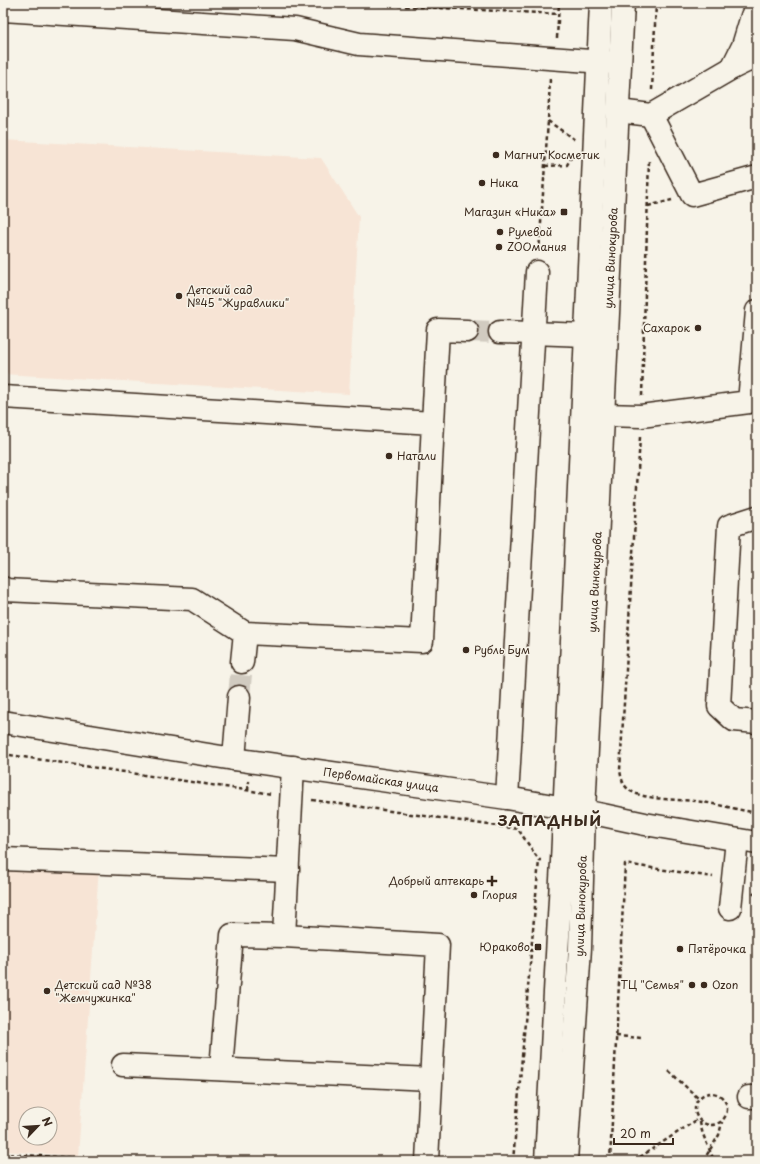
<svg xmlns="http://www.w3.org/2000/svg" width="760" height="1164" font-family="'Playpen Sans',sans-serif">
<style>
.built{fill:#f7e4d5;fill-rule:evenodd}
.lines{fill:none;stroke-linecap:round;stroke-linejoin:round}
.minor-tunnel{stroke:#d1cbc0;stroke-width:22;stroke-dasharray:22 11;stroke-linecap:butt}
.minor-casing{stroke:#3b2a1e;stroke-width:25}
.major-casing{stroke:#3b2a1e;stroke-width:25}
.path{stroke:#3b2a1e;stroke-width:2.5;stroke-dasharray:4 3;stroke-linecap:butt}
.minor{stroke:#f7f3e8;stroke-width:22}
.major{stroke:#f7f3e8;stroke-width:22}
.poi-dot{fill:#3b2a1e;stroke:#f7f3e8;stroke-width:1.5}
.labels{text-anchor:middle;stroke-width:3;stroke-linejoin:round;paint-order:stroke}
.poi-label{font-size:11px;fill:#3b2a1e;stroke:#f7f3e8;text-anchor:start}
.street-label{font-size:11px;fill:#3b2a1e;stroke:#f7f3e8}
.district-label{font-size:15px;font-weight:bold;letter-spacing:1px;fill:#3b2a1e;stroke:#f7f3e8}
</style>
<rect width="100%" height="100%" fill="#f7f3e8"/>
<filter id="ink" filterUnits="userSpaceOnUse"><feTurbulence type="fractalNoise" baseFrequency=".025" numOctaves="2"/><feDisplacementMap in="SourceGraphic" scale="8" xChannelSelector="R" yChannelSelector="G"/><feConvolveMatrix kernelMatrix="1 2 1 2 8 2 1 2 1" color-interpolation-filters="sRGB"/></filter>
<g filter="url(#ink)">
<g class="built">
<polygon points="3,140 321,158 359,217 349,394 3,374"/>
<path d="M3,866L99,868L78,1156L3,1151ZM26,1114H50V1138H26Z"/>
</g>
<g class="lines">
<g class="minor-tunnel">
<polyline points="467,331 500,332"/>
<polyline points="239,697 242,662"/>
</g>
<g class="minor-casing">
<g id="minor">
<polyline points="3,10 295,29 359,44 617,63"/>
<polyline points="732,68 743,46 752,16 757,6"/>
<polyline points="618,111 651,115 732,68 757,56"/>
<polyline points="651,115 692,195 757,177"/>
<polyline points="500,332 586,335"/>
<polyline points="3,397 433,423 422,641 245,633 192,599 5,590 3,588"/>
<polyline points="603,415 641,416 749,402 757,311"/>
<polyline points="433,423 438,330 467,331"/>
<polyline points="757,517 729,526 719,706 734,720 757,722"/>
<polyline points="242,662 245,633"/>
<polyline points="3,722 234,759 507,798 565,808"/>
<polyline points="234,759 239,697"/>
<polyline points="293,767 284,936 438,945 427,1161"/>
<polyline points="507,798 537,272"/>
<polyline points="584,811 645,824 757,843"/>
<polyline points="3,859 288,870"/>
<polyline points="730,908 737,840"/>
<polyline points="123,1065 431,1079"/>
<polyline points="221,1069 232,935 284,936"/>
<polyline points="749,1097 757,1097"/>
</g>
</g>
<g class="major-casing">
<g id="major">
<polyline points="546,1161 562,861 601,3"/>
<polyline points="566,1161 580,948 584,811 623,3"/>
</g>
</g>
<g class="path">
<polyline points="342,3 559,14"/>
<polyline points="557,38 559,3"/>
<polyline points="550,79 548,121 575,140"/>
<polyline points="652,90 656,3"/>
<polyline points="545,166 567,165 573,154"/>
<polyline points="648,206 672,200"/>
<polyline points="539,252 548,121"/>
<polyline points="642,396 649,159"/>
<path d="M640,437L620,770C621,776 622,784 628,789C641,801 684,799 703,802C721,805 739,810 757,813"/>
<polyline points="3,754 272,794"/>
<polyline points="248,790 249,781"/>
<polyline points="312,800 518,829 539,860 541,860"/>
<polyline points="753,892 757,898"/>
<polyline points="616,1036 642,1038"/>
<polyline points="669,1071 699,1099"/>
<circle cx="711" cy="1109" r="16"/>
<path d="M700,1122C702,1136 709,1147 714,1161"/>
<polyline points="3,1154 131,1161"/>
<polyline points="513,1161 539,860"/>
<polyline points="610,1161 625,864 713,877"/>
<polyline points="634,1161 698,1119"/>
<polyline points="703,1161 719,1135 722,1122"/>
</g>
<use href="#minor" class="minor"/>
<use href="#major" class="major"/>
</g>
</g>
<g class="poi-dot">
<circle cx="496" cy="155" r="4"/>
<circle cx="482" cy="183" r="4"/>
<rect x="560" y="208" width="8" height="8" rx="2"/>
<circle cx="500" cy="232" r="4"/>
<circle cx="499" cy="247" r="4"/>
<circle cx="179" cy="296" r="4"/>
<circle cx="698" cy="328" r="4"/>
<circle cx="389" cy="456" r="4"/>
<circle cx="466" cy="650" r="4"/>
<path d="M490 875h4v4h4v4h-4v4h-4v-4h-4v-4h4z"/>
<circle cx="474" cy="895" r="4"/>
<rect x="534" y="943" width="8" height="8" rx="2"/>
<circle cx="680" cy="949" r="4"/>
<circle cx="692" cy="985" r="4"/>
<circle cx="704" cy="985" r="4"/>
<circle cx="47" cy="991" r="4"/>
</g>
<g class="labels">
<g class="poi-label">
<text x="504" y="159">Магнит Косметик</text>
<text x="490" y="187">Ника</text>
<text x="556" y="216" text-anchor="end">Магазин «Ника»</text>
<text x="508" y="236">Рулевой</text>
<text x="507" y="251">ZOOмания</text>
<text x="187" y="294">Детский сад<tspan x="187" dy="13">№45 "Журавлики"</tspan></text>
<text x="690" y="332" text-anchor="end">Сахарок</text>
<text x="397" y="460">Натали</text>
<text x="474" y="654">Рубль Бум</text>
<text x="484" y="885" text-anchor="end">Добрый аптекарь</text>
<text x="482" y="899">Глория</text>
<text x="530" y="951" text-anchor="end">Юраково</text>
<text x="688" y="953">Пятёрочка</text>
<text x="55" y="989">Детский сад №38<tspan x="55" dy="13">"Жемчужинка"</tspan></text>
<text x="684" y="989" text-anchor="end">ТЦ "Семья"</text>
<text x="712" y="989">Ozon</text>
</g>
<g class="street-label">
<text transform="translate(611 258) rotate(-87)" y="4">улица Винокурова</text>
<text transform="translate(595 582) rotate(-87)" y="4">улица Винокурова</text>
<text transform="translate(381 780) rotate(8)" y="4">Первомайская улица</text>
<text transform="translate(581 906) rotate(-88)" y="4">улица Винокурова</text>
</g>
<g class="district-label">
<text x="550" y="826">ЗАПАДНЫЙ</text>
</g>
</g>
<rect width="760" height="1164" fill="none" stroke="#f7f3e8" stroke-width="16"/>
<rect x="8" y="8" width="744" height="1148" fill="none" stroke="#3b2a1e" stroke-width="1.5" filter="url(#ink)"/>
<g transform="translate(38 1126) rotate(65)"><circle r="19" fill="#f7f3e8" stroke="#aca397"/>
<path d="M0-3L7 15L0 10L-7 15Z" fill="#3b2a1e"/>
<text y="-6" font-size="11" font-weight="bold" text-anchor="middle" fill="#3b2a1e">N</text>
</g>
<path d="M614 1138v6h59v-6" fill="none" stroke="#3b2a1e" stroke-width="2"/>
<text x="620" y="1138" font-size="12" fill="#3b2a1e" stroke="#f7f3e8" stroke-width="3" paint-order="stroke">20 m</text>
</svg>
